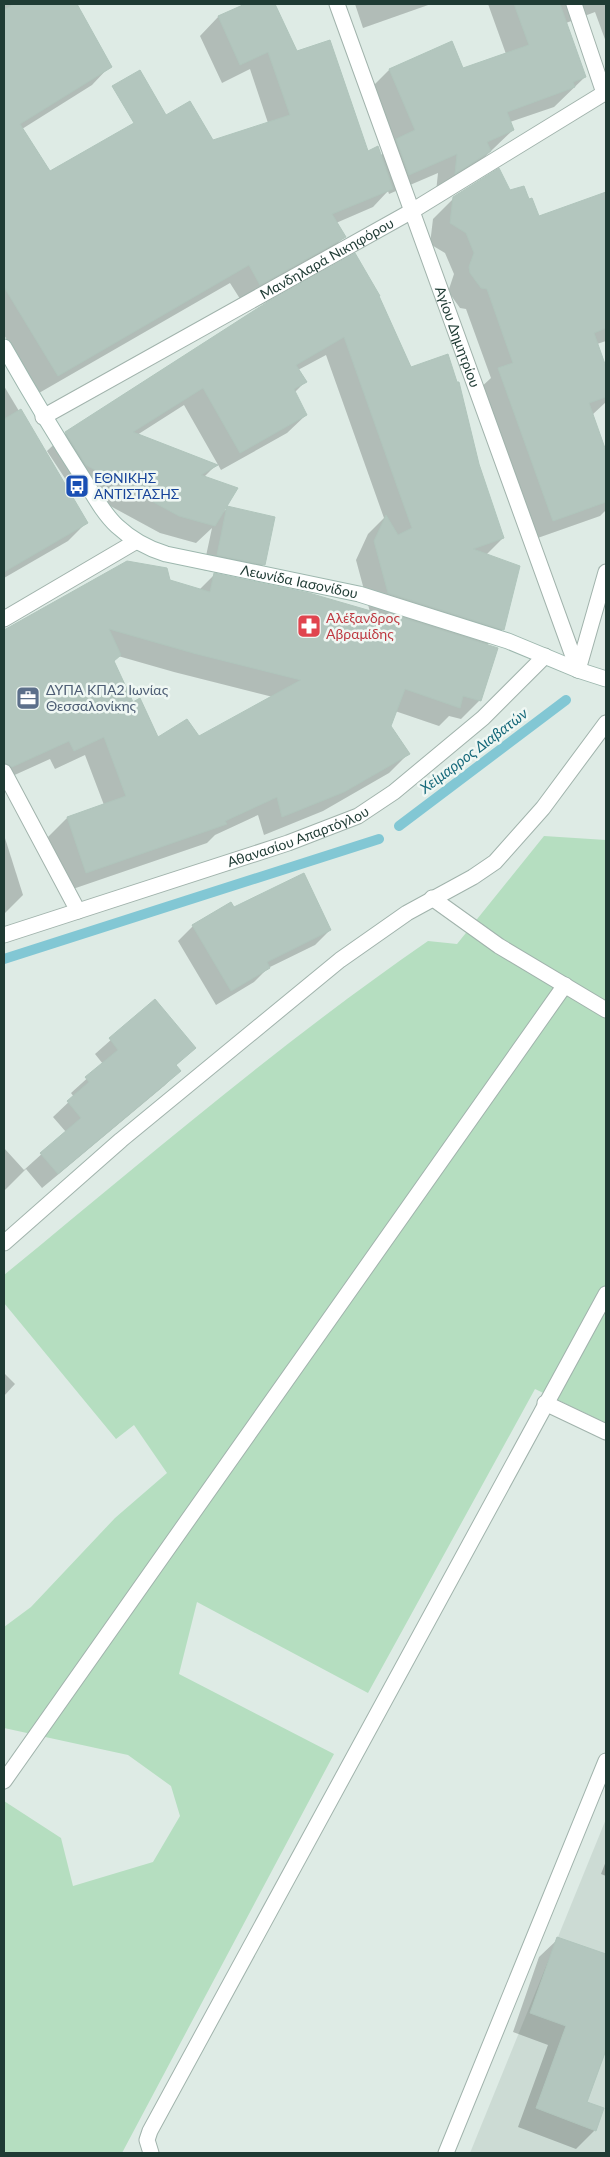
<svg xmlns="http://www.w3.org/2000/svg" width="610" height="2157" font-family="Lato,sans-serif">
<style>
.built{fill:#ccdbd4}
.green{fill:#b5dec0}
.shadow{fill:#0003;fill-rule:evenodd}
.lines{fill:none;stroke-linecap:round;stroke-linejoin:round}
.stream{stroke:#82c7d4;stroke-width:10}
.building{fill:#b3c6be;stroke:#b0c5bc;fill-rule:evenodd}
.street-casing{stroke:#a1b3ac;stroke-width:17}
.secondary-casing{stroke:#9db7ae;stroke-width:17}
.street{stroke:#fff;stroke-width:15}
.secondary{stroke:#fff;stroke-width:15}
.labels{text-anchor:middle;stroke-width:5;stroke-linejoin:round;paint-order:stroke}
.street-label{font-size:14px;fill:#1f3b34;stroke:#eff7f3}
.transit-label{font-size:14px;fill:#164399;stroke:#eff7f3;text-anchor:start}
.health-label{font-size:14px;fill:#be3a42;stroke:#eff7f3;text-anchor:start}
.service-label{font-size:14px;fill:#4e5e75;stroke:#eff7f3;text-anchor:start}
.water-label{font-size:15px;font-style:italic;fill:#16697a;stroke:#eff7f3}
</style>
<rect width="100%" height="100%" fill="#deebe5"/>
<polygon class="built" points="606,1819 606,2153 470,2153"/>
<path class="green" d="M544,836L606,840V1423L535,1389L368,1693L197,1602L179,1674L334,1754L122,2153H4V1801L61,1838L73,1886L153,1862L180,1816L171,1786L128,1755L4,1728V1627L31,1607L115,1518L167,1473L134,1425L116,1439L4,1303V1275C143,1161 280,1043 428,941L457,944Z"/>
<g class="shadow">
<polygon points="4,4 75,4 110,66 92,85 22,129 50,173 213,142 268,123 250,69 222,83 200,36 218,17 247,4 274,4 297,53 367,152 380,156 393,143 370,89 389,70 463,70 506,54 488,4 606,4 606,42 595,12 566,23 585,77 554,107 510,122 513,130 470,171 436,192 438,173 389,194 388,191 373,207 336,223 344,237 326,255 242,302 230,283 39,393 4,335"/>
<polygon points="355,4 431,4 363,28"/>
<polygon points="509,192 539,218 606,194 606,341 597,344 606,371 606,402 592,415 606,455 606,510 600,516 532,540 478,390 491,378 466,309 460,308 450,294 449,289 454,274 445,253 430,244 433,219 454,198"/>
<path d="M378,297L411,368L478,464L503,538L486,555L503,629L487,645L480,700L461,719L449,716L439,726L395,711L389,726L408,754L389,773L323,811L264,835L258,815L215,835L207,843L67,891L48,837L67,818L104,805L85,755L55,769L50,759L8,778L4,770V631L127,563L169,581L199,590L214,575L370,612L356,560L368,534L384,518L326,355L298,370L305,382L294,393L306,415L287,433L221,470L184,405L137,435L215,466L204,477L223,512L228,508L264,564L249,579L203,570L212,528L196,543L160,533L68,483L47,451L66,433ZM118,656L174,672L273,697L198,738L157,739L132,703L113,661Z"/>
<polygon points="4,386 86,523 68,541 4,578"/>
<polygon points="4,835 23,895 4,914"/>
<polygon points="193,926 330,930 315,945 268,968 254,982 216,1005 178,941"/>
<polygon points="155,1001 194,1048 175,1066 179,1071 164,1086 42,1188 26,1169 4,1191 4,1148 24,1170 66,1132 53,1117 74,1097 71,1093 103,1064 95,1054"/>
<polygon points="4,1373 15,1384 4,1396"/>
<polygon points="606,1861 606,1876 601,1874"/>
<polygon points="558,1939 606,1956 606,2050 586,2102 595,2130 576,2149 518,2127 548,2045 513,2032 539,1957"/>
</g>
<g class="lines">
<g class="stream">
<polyline points="399,826 566,700"/>
<polyline points="4,959 379,839"/>
</g>
</g>
<g class="building">
<polygon points="14,4 77,4 112,67 20,124 50,171 134,123 112,86 140,70 166,115 190,101 213,140 290,115 268,52 240,65 218,16 245,4 275,4 297,51 330,40 368,151 378,146 393,189 332,214 346,237 260,285 249,265 58,376 4,287 4,10"/>
<polygon points="514,4 560,4 586,77 573,82 575,87 507,112 514,130 487,142 491,151 455,174 457,154 409,175 396,139 415,130 389,69 452,41 463,68 529,45"/>
<polygon points="499,168 510,190 524,186 529,199 532,198 539,216 606,192 606,328 594,333 606,367 606,397 589,403 606,451 606,502 553,521 498,368 513,363 487,289 481,288 470,273 469,267 474,253 466,233 450,223 453,197"/>
<polygon points="355,253 380,296 379,296 411,367 448,354 457,382 459,382 479,464 504,538 473,549 520,566 504,630 388,593 374,541 386,515 398,535 412,528 344,337 296,365 307,382 294,389 307,415 240,453 203,388 133,432 218,465 201,475 238,488 215,526 179,516 86,465 65,432 269,301"/>
<polygon points="21,409 88,523 4,572 4,419"/>
<polygon points="227,506 275,517 265,565 217,555"/>
<path d="M127,561L167,568L170,580L210,592L214,573L309,593L395,618L394,615L498,648L481,701L463,696L460,708L405,689L391,726L410,754L344,792L282,817L277,797L225,821L227,824L86,873L67,817L126,796L104,737L74,751L69,741L12,767L4,763V630ZM109,629L193,653L301,680L199,736L187,719L158,737L140,698L133,702L114,661L121,655Z"/>
<polygon points="304,873 331,930 267,962 270,968 231,991 192,925 231,902 234,907"/>
<polygon points="155,999 196,1048 176,1065 181,1071 58,1174 40,1153 81,1118 67,1101 89,1082 85,1077 118,1050 109,1038"/>
<polygon points="557,1937 606,1954 606,2050 587,2102 604,2108 596,2131 536,2108 566,2026 530,2013"/>
</g>
<g class="lines">
<g class="street-casing">
<g id="street">
<path id="s1" d="M337,4L578,670"/>
<polyline points="574,4 604,93"/>
<path id="s2" d="M43,417L412,211L606,92"/>
<polyline points="4,619 135,542"/>
<polyline points="578,670 606,572"/>
<polyline points="4,772 78,911"/>
<polyline points="432,898 499,946 606,1010"/>
<path id="s3" d="M4,935L288,843L358,816L394,792L483,718L545,656"/>
<polyline points="4,1243 121,1140 340,960 407,913 473,877 495,862 543,808 606,723"/>
<polyline points="545,1403 606,1432"/>
<polyline points="4,1781 565,985"/>
<polyline points="151,2153 147,2140 150,2131 606,1294"/>
<polyline points="446,2153 606,1761"/>
</g>
</g>
<g class="secondary-casing">
<g id="secondary">
<path id="s4" d="M4,347C29,391 54,433 81,475C92,492 102,512 117,526C132,540 146,548 166,554L359,594L508,641L578,670L606,679"/>
</g>
</g>
<use href="#street" class="street"/>
<use href="#secondary" class="secondary"/>
</g>
<defs>
<g id="bus-square" transform="scale(1.25)"><rect x="-9" y="-9" width="18" height="18" rx="4" fill="#1a4fb4" stroke="#eff7f3"/><path d="M-5-6H5V4H4V6H2V4H-2V6H-4V4H-5ZM-3.5-4V0h7V-4ZM-3.5 1.2v1.5H-2V1.2ZM2 1.2v1.5H3.5V1.2Z" fill="#fff"/></g>
<g id="pharmacy-square" transform="scale(1.25)"><rect x="-9" y="-9" width="18" height="18" rx="4" fill="#e0444e" stroke="#eff7f3"/><path d="M-2-6h4v4h4v4h-4v4h-4v-4h-4v-4h4Z" fill="#fff"/></g>
<g id="office-square" transform="scale(1.25)"><rect x="-9" y="-9" width="18" height="18" rx="4" fill="#5c6f8a" stroke="#eff7f3"/><path d="M-6-3h4V-5.5h4V-3h4V5H-6ZM-1-4.5V-3h2v-1.5ZM-6 0V1H6V0Z" fill="#fff"/></g>
</defs>
<g fill-rule="evenodd">
<use href="#bus-square" x="77" y="486"/>
<use href="#pharmacy-square" x="309" y="626"/>
<use href="#office-square" x="28" y="698"/>
</g>
<g class="labels">
<g class="street-label">
<text dy="5" stroke="none"><textPath href="#s2" startOffset="325">Μανδηλαρά Νικηφόρου</textPath></text>
<text dy="5" stroke="none"><textPath href="#s1" startOffset="354">Αγίου Δημητρίου</textPath></text>
<text dy="5" stroke="none"><textPath href="#s4" startOffset="405">Λεωνίδα Ιασονίδου</textPath></text>
<text dy="5" stroke="none"><textPath href="#s3" startOffset="310">Αθανασίου Απαρτόγλου</textPath></text>
</g>
<g class="transit-label">
<text x="94" y="483">ΕΘΝΙΚΗΣ<tspan x="94" dy="16">ΑΝΤΙΣΤΑΣΗΣ</tspan></text>
</g>
<g class="health-label">
<text x="326" y="623">Αλέξανδρος<tspan x="326" dy="16">Αβραμίδης</tspan></text>
</g>
<g class="service-label">
<text x="46" y="695">ΔΥΠΑ ΚΠΑ2 Ιωνίας<tspan x="46" dy="16">Θεσσαλονίκης</tspan></text>
</g>
<g class="water-label">
<text transform="translate(474 751) rotate(-37)" y="5">Χείμαρρος Διαβατών</text>
</g>
</g>
<rect width="610" height="2157" fill="none" stroke="#1f3b34" stroke-width="10"/>
</svg>
